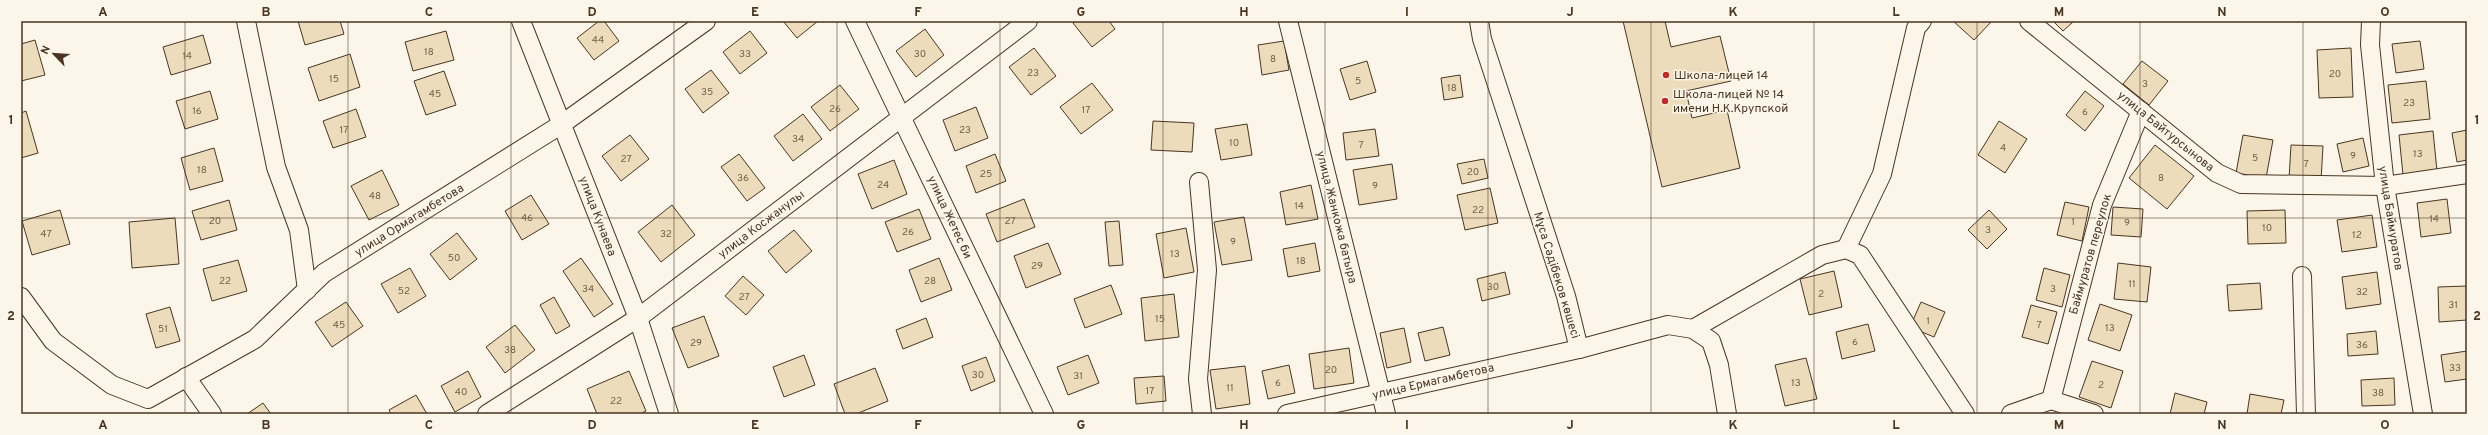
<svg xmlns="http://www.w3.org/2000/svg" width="2488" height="435" font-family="Overpass,sans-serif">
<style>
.building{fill:#ecdcbc;stroke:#4a3520}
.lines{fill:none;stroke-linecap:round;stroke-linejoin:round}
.street-casing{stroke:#4a3520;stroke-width:20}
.street{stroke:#fbf6e9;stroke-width:18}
.grid{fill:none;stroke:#4a3520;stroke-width:1;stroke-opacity:0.55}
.poi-dot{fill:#c62828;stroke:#fbf6e9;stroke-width:1.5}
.labels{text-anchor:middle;stroke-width:3;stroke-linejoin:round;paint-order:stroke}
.number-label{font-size:10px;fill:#725f47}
.poi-label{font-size:12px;fill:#4a3520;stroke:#fbf6e9;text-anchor:start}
.street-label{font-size:12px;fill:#4a3520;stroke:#fbf6e9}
.neatline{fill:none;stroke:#4a3520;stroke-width:1.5}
.grid-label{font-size:13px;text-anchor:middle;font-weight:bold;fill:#4a3520}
</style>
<rect width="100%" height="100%" fill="#fbf6e9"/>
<g class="building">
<polygon points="298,21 340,21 344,34 305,45"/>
<polygon points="599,21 604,21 619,41 594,60 577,38"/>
<polygon points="783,21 818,21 797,38"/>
<polygon points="1076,21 1109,21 1115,29 1092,47 1073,23"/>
<polygon points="1623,21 1665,21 1671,47 1720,36 1731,81 1686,91 1692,118 1727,110 1740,168 1662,187"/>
<polygon points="1953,21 1992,21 1974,40"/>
<polygon points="2053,21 2074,21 2063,31"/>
<polygon points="925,29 944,55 916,77 896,51"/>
<polygon points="446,31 454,60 413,71 405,42"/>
<polygon points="750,31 767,53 740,74 723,52"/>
<polygon points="203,35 211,63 171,75 163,47"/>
<polygon points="35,40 45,75 21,81 21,44"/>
<polygon points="1284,41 1289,70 1262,75 1258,45"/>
<polygon points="2420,41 2424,69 2396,73 2392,44"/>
<polygon points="1034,48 1056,76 1031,95 1009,67"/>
<polygon points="2351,48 2353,97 2319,98 2317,50"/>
<polygon points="350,54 360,87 319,101 308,68"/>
<polygon points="1367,61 1376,92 1350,100 1340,69"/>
<polygon points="2142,61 2168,81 2149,105 2123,84"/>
<polygon points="711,70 729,93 703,113 685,89"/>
<polygon points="444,71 456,105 426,115 414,81"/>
<polygon points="1460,75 1463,97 1444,100 1441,78"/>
<polygon points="2426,81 2430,119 2392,123 2388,85"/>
<polygon points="1092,83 1113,110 1081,134 1060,107"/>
<polygon points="840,85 859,109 830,131 811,107"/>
<polygon points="210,91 218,119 185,129 176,101"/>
<polygon points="2085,91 2104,106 2085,131 2066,115"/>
<polygon points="976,107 988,138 955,151 943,120"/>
<polygon points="356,109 366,137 333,148 323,121"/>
<polygon points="26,111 38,153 21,158 21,113"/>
<polygon points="803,114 822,139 793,161 774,136"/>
<polygon points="1153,121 1194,123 1192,152 1151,150"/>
<polygon points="1999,121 2027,139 2005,173 1978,155"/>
<polygon points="1247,124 1252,155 1221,160 1215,129"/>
<polygon points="1375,129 1379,156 1346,160 1343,133"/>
<polygon points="2467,130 2467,160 2457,162 2452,133"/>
<polygon points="2433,131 2437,171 2403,175 2399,135"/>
<polygon points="630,135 649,159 621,181 602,156"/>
<polygon points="2243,135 2273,140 2266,178 2236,173"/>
<polygon points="2363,138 2369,166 2343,172 2337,144"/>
<polygon points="2155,145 2194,176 2167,209 2129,178"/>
<polygon points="2291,145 2323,146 2321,181 2289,179"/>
<polygon points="214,148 223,181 190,190 181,158"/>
<polygon points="739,154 765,188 747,201 721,167"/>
<polygon points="995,154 1006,181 976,193 966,166"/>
<polygon points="1484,159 1488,178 1462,184 1457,164"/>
<polygon points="894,160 907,194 872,209 858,174"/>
<polygon points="1392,164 1397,199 1359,205 1353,170"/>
<polygon points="382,170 399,205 369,220 351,186"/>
<polygon points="1311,185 1318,219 1286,225 1280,192"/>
<polygon points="1490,188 1498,223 1465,230 1457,195"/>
<polygon points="531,195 549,224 522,240 505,211"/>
<polygon points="1024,199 1035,227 997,242 986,214"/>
<polygon points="2447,199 2451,233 2421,237 2417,203"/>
<polygon points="229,200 237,230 201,240 192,211"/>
<polygon points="2065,202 2089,207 2082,241 2057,235"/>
<polygon points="672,205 695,235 661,262 638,232"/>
<polygon points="2113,207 2143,209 2141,237 2111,235"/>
<polygon points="919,209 931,239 897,252 885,222"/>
<polygon points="60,210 70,244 32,255 22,221"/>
<polygon points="1989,210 2007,229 1987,249 1968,230"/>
<polygon points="2285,210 2286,243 2248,244 2247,211"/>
<polygon points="2372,215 2377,247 2342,252 2337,220"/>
<polygon points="1244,217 1252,260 1222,265 1214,222"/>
<polygon points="175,218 179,264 132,268 129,222"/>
<polygon points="1119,221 1123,265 1109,266 1105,222"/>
<polygon points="1186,228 1194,272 1164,278 1156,234"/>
<polygon points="794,230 812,251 786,273 768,251"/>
<polygon points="457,233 477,259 450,280 430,254"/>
<polygon points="1048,243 1061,274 1026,288 1014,256"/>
<polygon points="1315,243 1320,271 1288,277 1283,249"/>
<polygon points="581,258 613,304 594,317 563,271"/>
<polygon points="939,258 952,290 921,302 909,270"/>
<polygon points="238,260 247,291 212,301 203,269"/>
<polygon points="2118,263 2151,267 2147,302 2114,299"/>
<polygon points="410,268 426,296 398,313 381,284"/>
<polygon points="2044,268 2070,275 2062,307 2036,300"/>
<polygon points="1834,271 1842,307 1809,315 1800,279"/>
<polygon points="1505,272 1510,294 1482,301 1477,279"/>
<polygon points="2377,272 2381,304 2346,309 2342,277"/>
<polygon points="743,276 764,295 746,315 725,296"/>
<polygon points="2260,283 2262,309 2229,311 2227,285"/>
<polygon points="1111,285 1122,314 1085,328 1074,299"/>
<polygon points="2467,286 2467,320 2439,322 2438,287"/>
<polygon points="1174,294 1179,337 1145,341 1141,298"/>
<polygon points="554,297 570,326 556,334 540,305"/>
<polygon points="346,302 363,326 332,347 315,322"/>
<polygon points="1921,302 1945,312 1934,337 1910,327"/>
<polygon points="2100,304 2132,315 2120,351 2088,340"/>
<polygon points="2031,305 2057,312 2048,344 2022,337"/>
<polygon points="170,307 180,341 156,348 146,314"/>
<polygon points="704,316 719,356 688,368 672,328"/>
<polygon points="926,318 933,337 903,349 896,330"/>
<polygon points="1868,324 1875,351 1842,359 1836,332"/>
<polygon points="515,325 535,350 505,373 486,347"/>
<polygon points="1443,327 1450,355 1425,361 1418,333"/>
<polygon points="1404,328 1411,362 1387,368 1380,333"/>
<polygon points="2376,331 2378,354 2348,356 2347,334"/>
<polygon points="1349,348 1354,383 1314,389 1309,354"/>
<polygon points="2467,351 2467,379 2445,382 2441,355"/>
<polygon points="804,355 815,385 784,397 773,367"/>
<polygon points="1088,355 1099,383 1068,395 1057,367"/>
<polygon points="986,357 995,381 971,391 962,366"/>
<polygon points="1806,358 1817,399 1785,406 1775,365"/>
<polygon points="2092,361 2123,371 2111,408 2079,397"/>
<polygon points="1289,365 1295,393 1268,399 1262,371"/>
<polygon points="1245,366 1250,404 1216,409 1210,370"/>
<polygon points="875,368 888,401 856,414 845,414 834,384"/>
<polygon points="468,371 481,397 455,412 441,386"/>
<polygon points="629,371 646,411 640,414 597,414 587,389"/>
<polygon points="1164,376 1166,401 1136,404 1134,378"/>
<polygon points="2394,378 2395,405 2362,406 2361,380"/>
<polygon points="2175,393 2207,402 2204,414 2170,414"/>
<polygon points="2250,394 2284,400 2281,414 2247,414"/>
<polygon points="416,395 427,414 391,414 389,410"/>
<polygon points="263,403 271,414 247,414"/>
</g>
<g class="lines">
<g class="street-casing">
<g id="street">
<polyline points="246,21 276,167 299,230 307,290"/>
<polyline points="521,21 638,318 669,414"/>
<polyline points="855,21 1044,414"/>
<polyline points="1288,21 1386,414"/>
<polyline points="1479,21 1482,39 1566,296 1579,349"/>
<polyline points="2029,21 2217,173 2241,184 2385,186 2467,174"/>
<polyline points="2371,21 2370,45 2385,186 2423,414"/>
<polyline points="1199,182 1207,270 1198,379 1202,414"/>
<polyline points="1846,249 1882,174 1916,28 1922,21"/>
<polyline points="2302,276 2306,414"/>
<polyline points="21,297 53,341 112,385 148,399 255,339 324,273 562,124 706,21"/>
<polyline points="1693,329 1822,255 1846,249 1860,255 1965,414"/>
<polyline points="186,377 212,414"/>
<polyline points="2051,400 2102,205 2141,111"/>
<polyline points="2051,400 2094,414"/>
<polyline points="487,414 638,318 1028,21"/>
<polyline points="1287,414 1579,349 1668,325 1693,329 1711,341 1719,365 1727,414"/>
<polyline points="2011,414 2051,400"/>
</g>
</g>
<use href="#street" class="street"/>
</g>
<path class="grid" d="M185,21V414M348,21V414M511,21V414M674,21V414M837,21V414M1000,21V414M1163,21V414M1325,21V414M1488,21V414M1651,21V414M1814,21V414M1977,21V414M2140,21V414M2303,21V414M21,218H2467"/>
<g class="poi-dot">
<circle cx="1666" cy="75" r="4"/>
<circle cx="1665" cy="101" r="4"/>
</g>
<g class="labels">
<g class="number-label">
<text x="598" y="43">44</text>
<text x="429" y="55">18</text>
<text x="745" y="57">33</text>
<text x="920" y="57">30</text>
<text x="187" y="59">14</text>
<text x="1273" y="62">8</text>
<text x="1033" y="76">23</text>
<text x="2335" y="77">20</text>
<text x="334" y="82">15</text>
<text x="1358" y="84">5</text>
<text x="2145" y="87">3</text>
<text x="1452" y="91">18</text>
<text x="707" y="95">35</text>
<text x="435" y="97">45</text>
<text x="2409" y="106">23</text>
<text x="835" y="112">26</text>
<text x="1086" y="113">17</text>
<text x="197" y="114">16</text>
<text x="2085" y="115">6</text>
<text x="344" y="133">17</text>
<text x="965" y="133">23</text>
<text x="798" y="142">34</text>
<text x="1234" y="146">10</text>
<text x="1361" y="148">7</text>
<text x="2003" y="151">4</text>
<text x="2418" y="157">13</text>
<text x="2353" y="159">9</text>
<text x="2255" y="161">5</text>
<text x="626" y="162">27</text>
<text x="2306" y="167">7</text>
<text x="202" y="173">18</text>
<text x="1473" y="175">20</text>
<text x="986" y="177">25</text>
<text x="743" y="181">36</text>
<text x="2161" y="181">8</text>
<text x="883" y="188">24</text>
<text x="1375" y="189">9</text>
<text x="375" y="199">48</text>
<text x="1299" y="209">14</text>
<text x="1478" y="213">22</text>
<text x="527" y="221">46</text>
<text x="2434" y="222">14</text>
<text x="215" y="224">20</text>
<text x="1010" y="224">27</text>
<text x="2073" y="225">1</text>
<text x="2127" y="226">9</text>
<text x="2267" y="231">10</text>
<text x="1988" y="233">3</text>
<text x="908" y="235">26</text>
<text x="46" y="237">47</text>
<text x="666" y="237">32</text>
<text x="2357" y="238">12</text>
<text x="1233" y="245">9</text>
<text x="1175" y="257">13</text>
<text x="454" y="261">50</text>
<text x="1301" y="264">18</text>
<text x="1037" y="269">29</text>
<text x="225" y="284">22</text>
<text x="930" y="284">28</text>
<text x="2132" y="287">11</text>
<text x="1493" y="290">30</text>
<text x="588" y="292">34</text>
<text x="2053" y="292">3</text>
<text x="404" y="294">52</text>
<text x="2362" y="295">32</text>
<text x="1821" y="297">2</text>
<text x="744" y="300">27</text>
<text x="2453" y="308">31</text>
<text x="1160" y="322">15</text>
<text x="1928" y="324">1</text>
<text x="339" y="328">45</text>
<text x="2039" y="328">7</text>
<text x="2110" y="331">13</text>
<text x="163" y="332">51</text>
<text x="1855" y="345">6</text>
<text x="696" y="346">29</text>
<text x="2362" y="348">36</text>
<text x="510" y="353">38</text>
<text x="2455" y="371">33</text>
<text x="1331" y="373">20</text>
<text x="978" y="378">30</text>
<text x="1078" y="379">31</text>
<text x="1278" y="386">6</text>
<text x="1796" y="386">13</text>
<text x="2101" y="388">2</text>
<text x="1230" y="391">11</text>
<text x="1150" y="394">17</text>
<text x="461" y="395">40</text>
<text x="2378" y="396">38</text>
<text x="616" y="404">22</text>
</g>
<g class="poi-label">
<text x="1674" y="79">Школа-лицей 14</text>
<text x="1673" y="98">Школа-лицей № 14<tspan x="1673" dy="14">имени Н.К.Крупской</tspan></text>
</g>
<g class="street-label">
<text transform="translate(2166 131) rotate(39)" y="4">улица Байтурсынова</text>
<text transform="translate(598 216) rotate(69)" y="4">улица Кунаева</text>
<text transform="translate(950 217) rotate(65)" y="4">улица Жетес би</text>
<text transform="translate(1337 217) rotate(76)" y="4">улица Жанкожа батыра</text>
<text transform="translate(2391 218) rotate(81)" y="4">улица Баймуратов</text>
<text transform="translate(409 220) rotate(-32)" y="4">улица Ормагамбетова</text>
<text transform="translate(761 224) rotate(-37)" y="4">улица Косжанулы</text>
<text transform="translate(2090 254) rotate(-74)" y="4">Баймуратов переулок</text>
<text transform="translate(1557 275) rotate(73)" y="4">Мұса Сәдібеков көшесі</text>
<text transform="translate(1433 381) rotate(-13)" y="4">улица Ермагамбетова</text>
</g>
</g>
<rect width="2488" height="435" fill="none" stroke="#fbf6e9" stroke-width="44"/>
<g transform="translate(54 54) rotate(295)" stroke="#fbf6e9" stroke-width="3" paint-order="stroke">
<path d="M0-3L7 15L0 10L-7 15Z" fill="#4a3520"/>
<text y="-6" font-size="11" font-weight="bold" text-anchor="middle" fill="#4a3520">N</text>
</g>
<rect x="22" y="22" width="2444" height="391" class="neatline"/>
<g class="grid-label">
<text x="103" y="16">A</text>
<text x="266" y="16">B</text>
<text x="429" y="16">C</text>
<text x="592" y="16">D</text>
<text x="755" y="16">E</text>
<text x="918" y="16">F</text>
<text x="1081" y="16">G</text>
<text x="1244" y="16">H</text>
<text x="1407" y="16">I</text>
<text x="1570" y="16">J</text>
<text x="1733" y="16">K</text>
<text x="1896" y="16">L</text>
<text x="2059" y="16">M</text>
<text x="2222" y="16">N</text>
<text x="2385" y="16">O</text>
<text x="11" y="124">1</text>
<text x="2477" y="124">1</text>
<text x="11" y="320">2</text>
<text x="2477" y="320">2</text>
<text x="103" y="429">A</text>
<text x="266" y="429">B</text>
<text x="429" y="429">C</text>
<text x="592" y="429">D</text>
<text x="755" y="429">E</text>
<text x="918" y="429">F</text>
<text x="1081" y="429">G</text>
<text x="1244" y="429">H</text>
<text x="1407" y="429">I</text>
<text x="1570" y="429">J</text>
<text x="1733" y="429">K</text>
<text x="1896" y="429">L</text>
<text x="2059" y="429">M</text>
<text x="2222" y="429">N</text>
<text x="2385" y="429">O</text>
</g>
</svg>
